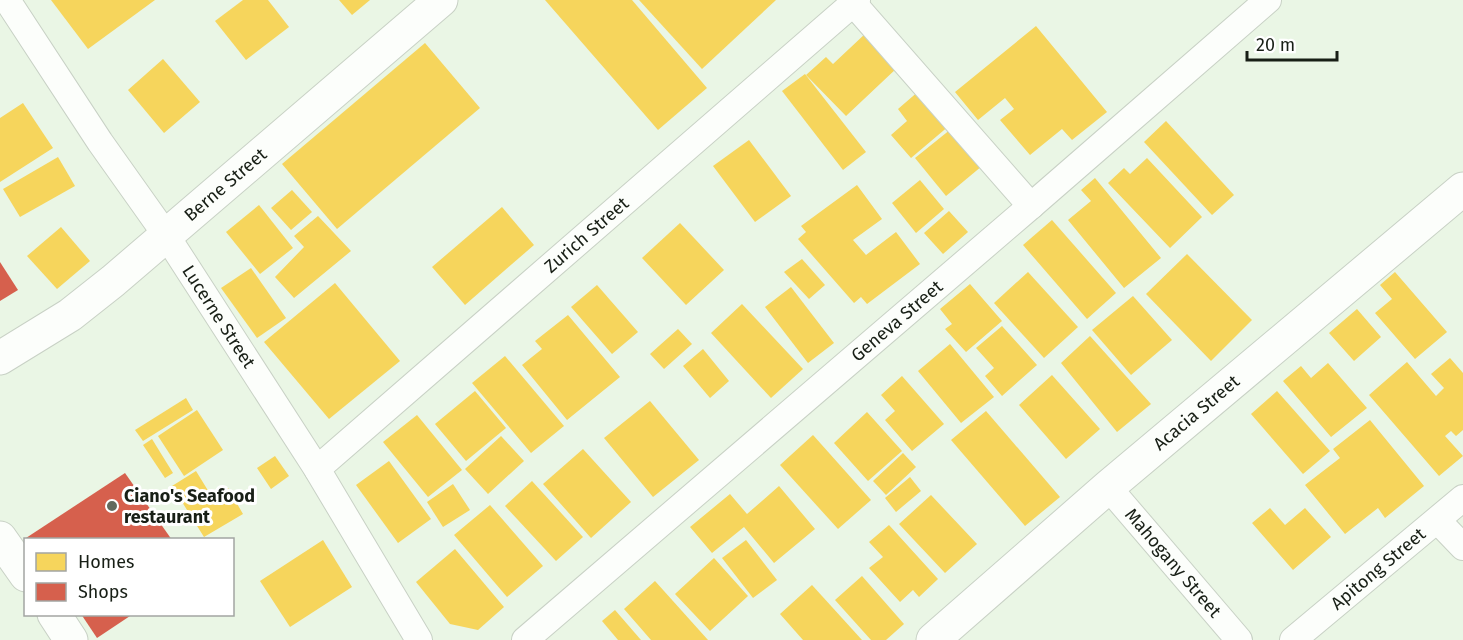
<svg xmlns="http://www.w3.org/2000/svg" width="1463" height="640" font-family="'Fira Sans',sans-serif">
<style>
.homes{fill:#f6d55c}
.shops{fill:#d6604d}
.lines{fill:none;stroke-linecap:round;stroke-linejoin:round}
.street-casing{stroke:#c8d1c5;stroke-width:28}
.secondary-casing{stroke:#c8d1c5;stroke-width:35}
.street{stroke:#fcfefb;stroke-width:26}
.secondary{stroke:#fcfefb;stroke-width:33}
.poi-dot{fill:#626a5e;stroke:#fff;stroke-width:2}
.labels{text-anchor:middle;stroke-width:6;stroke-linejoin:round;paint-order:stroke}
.street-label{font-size:18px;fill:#181f16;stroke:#fff}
.poi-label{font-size:18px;font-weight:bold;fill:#181f16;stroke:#fff;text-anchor:start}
</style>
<rect width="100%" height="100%" fill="#eaf6e5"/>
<g class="homes">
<polygon points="51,0 155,0 88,49"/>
<polygon points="243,0 268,0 289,27 246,60 215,21"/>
<polygon points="339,0 370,0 352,15"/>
<polygon points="545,0 632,0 707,88 658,130"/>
<polygon points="639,0 776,0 702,69"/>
<polygon points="1036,26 1107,112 1072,140 1062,129 1030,155 1000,120 1014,109 1005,98 978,120 955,92"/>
<polygon points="866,33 898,67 846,116 806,75 826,57 833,64"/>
<polygon points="425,43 480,108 337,229 282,164"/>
<polygon points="163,59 200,102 164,133 128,90"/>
<polygon points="805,74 866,152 843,170 782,91"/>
<polygon points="920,90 950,125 911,158 891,135 907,121 898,109"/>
<polygon points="23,103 53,148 0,182 0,118"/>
<polygon points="1166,121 1234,195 1212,215 1144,142"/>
<polygon points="951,129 982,166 946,196 915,158"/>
<polygon points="749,140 791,196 755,222 713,166"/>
<polygon points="58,157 75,186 20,217 3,189"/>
<polygon points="1147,158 1202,217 1170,248 1108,183 1124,168 1130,174"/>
<polygon points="1095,178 1161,258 1124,288 1068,220 1091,201 1081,190"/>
<polygon points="920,180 944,209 916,233 892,203"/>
<polygon points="857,185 882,219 853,240 866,255 896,232 920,264 867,304 861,297 854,303 798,239 806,232 801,226"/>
<polygon points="292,190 312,212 291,230 271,208"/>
<polygon points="259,205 293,248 260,274 226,232"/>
<polygon points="502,207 534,245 465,305 432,267"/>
<polygon points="949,211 968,232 943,254 924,233"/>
<polygon points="318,216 351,251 294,298 275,277 304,247 294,236"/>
<polygon points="1052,220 1116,293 1087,319 1023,245"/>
<polygon points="680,223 724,270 686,305 642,258"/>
<polygon points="61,227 90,261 57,289 27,256"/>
<polygon points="1187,254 1252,320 1211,361 1146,294"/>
<polygon points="802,259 825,285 809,299 784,272"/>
<polygon points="251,268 286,318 257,338 221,288"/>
<polygon points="1028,272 1078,327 1044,358 994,303"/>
<polygon points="1395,272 1447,332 1415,359 1375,313 1392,299 1380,285"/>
<polygon points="335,283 400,361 329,419 264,342"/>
<polygon points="970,284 1002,321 966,352 945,329 952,324 940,309"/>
<polygon points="597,285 638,332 612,354 571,307"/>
<polygon points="791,287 834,343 808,363 765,307"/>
<polygon points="1133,296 1172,340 1131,375 1092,330"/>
<polygon points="742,304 803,369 771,398 711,333"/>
<polygon points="1357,309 1381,337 1354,361 1329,333"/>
<polygon points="568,315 620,377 567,420 522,365 542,349 535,341"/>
<polygon points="1002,326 1037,365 1002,396 985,376 994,368 976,348"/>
<polygon points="678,329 692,344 664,369 650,354"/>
<polygon points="1090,336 1151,404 1117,432 1061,363"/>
<polygon points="950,344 994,397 961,423 918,371"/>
<polygon points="703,349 729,381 710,398 683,366"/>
<polygon points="505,356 564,426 531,453 472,383"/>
<polygon points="1450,358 1463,373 1463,430 1456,436 1451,431 1445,436 1463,456 1439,476 1369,395 1407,362 1436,396 1444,388 1431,374"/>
<polygon points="1328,363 1367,408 1331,437 1283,381 1301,366 1311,378"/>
<polygon points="1052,375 1100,429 1066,459 1019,405"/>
<polygon points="902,376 944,424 912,451 885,420 895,411 881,395"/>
<polygon points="475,391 506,428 466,461 435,424"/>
<polygon points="1277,391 1330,451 1303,474 1251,414"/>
<polygon points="186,398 193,410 143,441 135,430"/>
<polygon points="650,401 699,460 653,497 604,438"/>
<polygon points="197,410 223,450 184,476 158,436"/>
<polygon points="986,411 1060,497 1025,526 951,440"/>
<polygon points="867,412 902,451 868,481 834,443"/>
<polygon points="417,415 462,470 428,497 383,442"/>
<polygon points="1370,420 1424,486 1385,518 1378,508 1345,534 1305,485 1340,458 1333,449"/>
<polygon points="813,435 871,500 838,529 780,465"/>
<polygon points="501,436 524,461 488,494 465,469"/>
<polygon points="152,439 173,473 165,478 143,445"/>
<polygon points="583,449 631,502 591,538 543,484"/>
<polygon points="903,453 916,467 886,495 873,481"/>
<polygon points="275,456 289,476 271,489 257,468"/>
<polygon points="389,461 431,519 398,543 356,485"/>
<polygon points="196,471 212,497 228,488 243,514 204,537 172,486"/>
<polygon points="910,477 921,491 896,512 885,498"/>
<polygon points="532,481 583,537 556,561 505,506"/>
<polygon points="453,484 470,510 443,527 427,502"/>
<polygon points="779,486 815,529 774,563 744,527 712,553 690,527 730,494 747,514"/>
<polygon points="931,495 977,544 945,573 899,524"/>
<polygon points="490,505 543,566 507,597 454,535"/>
<polygon points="1270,508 1285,525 1305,508 1331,537 1293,570 1252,523"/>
<polygon points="889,525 938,579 919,597 913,590 900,602 869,568 883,557 869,542"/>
<polygon points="323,540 352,587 290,627 260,581"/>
<polygon points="746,540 777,580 753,598 722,558"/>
<polygon points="455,549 504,607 478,630 450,624 416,582"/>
<polygon points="714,558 748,596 710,631 675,594"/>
<polygon points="862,576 904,624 886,640 871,640 835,600"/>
<polygon points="655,581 708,640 651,640 624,609"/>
<polygon points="812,585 862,640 803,640 780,614"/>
<polygon points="615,610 641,640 618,640 602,621"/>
</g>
<g class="shops">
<polygon points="0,262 18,290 0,301"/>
<polygon points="125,473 172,540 26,538"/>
<polygon points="81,614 133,614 97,638"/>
</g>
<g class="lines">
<g class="street-casing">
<g id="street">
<path id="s1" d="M7,0L100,142L166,235L317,469L419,640"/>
<polyline points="853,3 1031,206"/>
<path id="s2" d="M317,469L857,0"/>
<path id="s3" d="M1108,487L1239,640"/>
<polyline points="1438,521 1463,547"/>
<path id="s4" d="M525,640L1031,206L1268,0"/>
<path id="s5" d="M1293,640L1463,498"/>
</g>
</g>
<g class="secondary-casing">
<g id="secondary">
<path id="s6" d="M0,358L70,315L113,281L441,0"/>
<polyline points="0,538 26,575"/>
<polyline points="54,614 71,640"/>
<path id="s7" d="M933,640L1108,487L1463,189"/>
</g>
</g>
<use href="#street" class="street"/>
<use href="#secondary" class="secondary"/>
</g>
<circle class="poi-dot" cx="112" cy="506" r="6"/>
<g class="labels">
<g class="street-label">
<text dy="6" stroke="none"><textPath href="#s6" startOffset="285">Berne Street</textPath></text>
<text dy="6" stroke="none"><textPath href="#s2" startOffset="357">Zurich Street</textPath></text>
<text dy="6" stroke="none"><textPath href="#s1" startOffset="381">Lucerne Street</textPath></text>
<text dy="6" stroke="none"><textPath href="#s4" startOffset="490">Geneva Street</textPath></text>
<text dy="6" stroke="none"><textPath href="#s7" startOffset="348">Acacia Street</textPath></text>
<text dy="6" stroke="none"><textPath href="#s3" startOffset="100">Mahogany Street</textPath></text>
<text dy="6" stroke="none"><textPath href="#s5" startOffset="111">Apitong Street</textPath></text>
</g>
<g class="poi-label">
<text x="124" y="502">Ciano's Seafood<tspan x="124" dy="21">restaurant</tspan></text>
</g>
</g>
<rect x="24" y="538" width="210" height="78" fill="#ffffff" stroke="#a3a5a2" stroke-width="1.5"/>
<rect x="36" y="553" width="30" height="18" fill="#f6d55c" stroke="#a3a5a2" stroke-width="1.5"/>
<text x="78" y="568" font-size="18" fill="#181f16">Homes</text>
<rect x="36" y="583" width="30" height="18" fill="#d6604d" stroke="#a3a5a2" stroke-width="1.5"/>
<text x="78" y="598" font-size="18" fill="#181f16">Shops</text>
<path d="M1247 51v9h90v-9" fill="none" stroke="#181f16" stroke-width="3"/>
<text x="1256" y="51" font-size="18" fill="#181f16" stroke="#ffffff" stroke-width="4.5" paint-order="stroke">20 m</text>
</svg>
